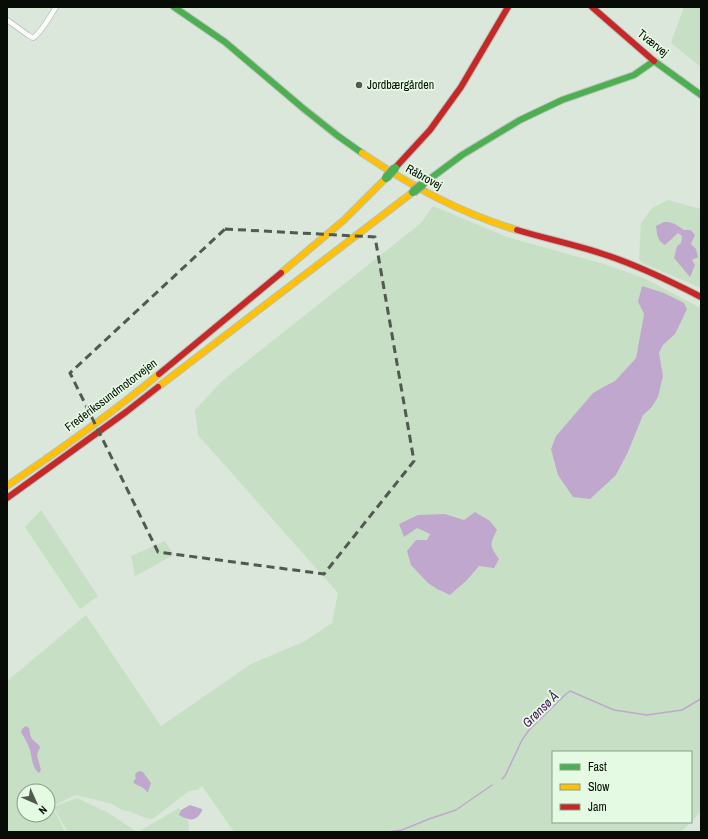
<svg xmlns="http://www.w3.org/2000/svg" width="708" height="839" font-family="'Archivo Narrow',sans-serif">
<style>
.green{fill:#c7e0c5;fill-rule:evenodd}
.water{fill:#c0a7cd}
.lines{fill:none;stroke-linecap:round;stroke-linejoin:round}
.stream{stroke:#c0a7cd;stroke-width:1.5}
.street-casing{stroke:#b9c1b9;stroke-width:6}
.fast-casing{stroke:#b9c1b9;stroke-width:8}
.slow-casing{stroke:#b9c1b9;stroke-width:8}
.jam-casing{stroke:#b9c1b9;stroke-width:8}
.street{stroke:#fafbfa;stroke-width:4.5}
.fast{stroke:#4caf50;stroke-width:6}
.slow{stroke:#ffc107;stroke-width:6}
.jam{stroke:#c62828;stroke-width:6}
.fast-bridge-casing{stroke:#a5a3a8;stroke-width:10;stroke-linecap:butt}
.fast-bridge{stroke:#4caf50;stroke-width:8}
.marked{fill:none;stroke:#515951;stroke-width:3;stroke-dasharray:8 5;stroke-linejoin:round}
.poi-dot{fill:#515951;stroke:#e4fae2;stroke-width:1.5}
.labels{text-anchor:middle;stroke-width:3.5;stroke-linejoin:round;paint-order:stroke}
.street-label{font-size:12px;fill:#070d06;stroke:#e4fae2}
.poi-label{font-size:12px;fill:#070d06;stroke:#e4fae2;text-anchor:start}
.water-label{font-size:13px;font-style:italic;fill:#49145c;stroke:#e4fae2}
</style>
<rect width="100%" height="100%" fill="#dbe7db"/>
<g class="green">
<polygon points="684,7 701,7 701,67 671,43"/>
<path d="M668,200L701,209V288L642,263L639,259L641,223L652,208ZM675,224L684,230H692L695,235L691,244L692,260L677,246L681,243L682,236L678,233Z"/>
<path d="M433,206L507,237L604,264L644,278L701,308V811L691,822V752H553V822H691L681,832H234L202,786L197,790L189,791L154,818L150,819L143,817L134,813L122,810L112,804L76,795L52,806L65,832H7V681L86,615L161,726L251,664L305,641L332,623L338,593L198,435L195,410L222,381L421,223ZM638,302L675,334L663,345L659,354L663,376L651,408L643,415L628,452L616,475L551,449L556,436L593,393L605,386L615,381L636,358L644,314ZM445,514L464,520L469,516L492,540L491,548L467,580L427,540L430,534L417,528ZM24,791H48V815H24Z"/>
<polygon points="41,510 98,596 80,609 25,527"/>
<polygon points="165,541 174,555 135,576 131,556"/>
<polygon points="77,798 107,812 137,832 68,832 53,807"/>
<polygon points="179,808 184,818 188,820 189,832 138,832"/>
</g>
<g class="water">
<path d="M664,222H669L675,224L684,230H691L695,235L691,244L696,249L698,257L692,260L695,265L690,277L674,258L677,246L681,243L682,236L678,233L665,245C657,241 657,234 656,226Z"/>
<polygon points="642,286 664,293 684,303 687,309 675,334 663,345 659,353 663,376 658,397 651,408 643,415 628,452 616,475 590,499 573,497 558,475 551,449 556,436 593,393 605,386 615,381 636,358 644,314 638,302"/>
<path d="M475,512L490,521L497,530C490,544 489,545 499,559L494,568L479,566L467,580L450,595L437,589L428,583L411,565L407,551L416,540H427L430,534L417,528L404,537L399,524L418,515L445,514L464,520Z"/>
<path d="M26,726L29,728C30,732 30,737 33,740C36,743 38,743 40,747L37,755L41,770L39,773C32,768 32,757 30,750C28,744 24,737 21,732L22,729Z"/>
<path d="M139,771L143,772L151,783L148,792H147C142,785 138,787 133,782L136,778L135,776L136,773Z"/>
<path d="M190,805L202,809V811C196,822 189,821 179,815L181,810Z"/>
</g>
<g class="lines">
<g class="stream">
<polyline points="502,779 505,776 522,740 529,730 566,694 570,691 614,710 647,715 682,710 699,700 701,697"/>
<polyline points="388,832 402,830 429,819 456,810 492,785"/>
</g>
<g class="street-casing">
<path id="street" d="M7,20L28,35L33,38C42,32 50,16 56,7"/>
</g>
<g class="fast-casing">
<g id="fast">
<polyline points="174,7 225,42 304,109 338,136 362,153"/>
<polyline points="423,184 462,155 520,120 562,100 634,75 654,61 701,95"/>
</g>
</g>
<g class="slow-casing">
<g id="slow">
<path d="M362,153C411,186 460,213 517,230"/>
<polyline points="281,273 344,220 386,178"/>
<polyline points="158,387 413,192"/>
<path d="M7,486C59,450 111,414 159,374"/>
</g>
</g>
<g class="jam-casing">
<g id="jam">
<polyline points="592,7 654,61"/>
<polyline points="395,168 430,130 461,87 508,7"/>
<path d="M517,230C547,239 577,245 606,255C639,266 670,281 701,297"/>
<polyline points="159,374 281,273"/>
<polyline points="7,498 126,412 158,387"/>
</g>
</g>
<use href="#street" class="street"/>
<use href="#fast" class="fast"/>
<use href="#slow" class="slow"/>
<use href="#jam" class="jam"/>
<g class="fast-bridge-casing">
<g id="fast-bridge">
<polyline points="386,178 395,168"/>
<polyline points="413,192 423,184"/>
</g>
</g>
<use href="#fast-bridge" class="fast-bridge"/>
</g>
<path class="marked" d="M225,229L375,237L414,461L324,574L158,552L70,373Z"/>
<circle class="poi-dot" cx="359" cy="85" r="4"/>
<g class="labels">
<g class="street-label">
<text transform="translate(653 43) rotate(39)" y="4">Tværvej</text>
<text transform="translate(424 177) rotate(29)" y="4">Råbrovej</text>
<text transform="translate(111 395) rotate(-37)" y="4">Frederikssundmotorvejen</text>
</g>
<g class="poi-label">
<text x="367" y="89">Jordbærgården</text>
</g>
<g class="water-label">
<text transform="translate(540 709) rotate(-45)" y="5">Grønsø Å</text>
</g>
</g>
<rect width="708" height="839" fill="none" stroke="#070d06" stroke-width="16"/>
<rect x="552" y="751" width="140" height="72" fill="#e4fae2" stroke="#8c9b8a"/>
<rect x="560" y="764" width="20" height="6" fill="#4caf50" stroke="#8c9b8a"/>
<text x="588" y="771" font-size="12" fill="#070d06">Fast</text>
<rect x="560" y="784" width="20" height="6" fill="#ffc107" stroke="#8c9b8a"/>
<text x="588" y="791" font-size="12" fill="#070d06">Slow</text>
<rect x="560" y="804" width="20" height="6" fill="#c62828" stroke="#8c9b8a"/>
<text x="588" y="811" font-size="12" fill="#070d06">Jam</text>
<g transform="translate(36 803) rotate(135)"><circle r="19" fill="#e4fae2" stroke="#8c9b8a"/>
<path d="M0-3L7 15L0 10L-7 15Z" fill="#515951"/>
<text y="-6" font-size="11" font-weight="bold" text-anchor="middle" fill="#070d06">N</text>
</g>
</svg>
